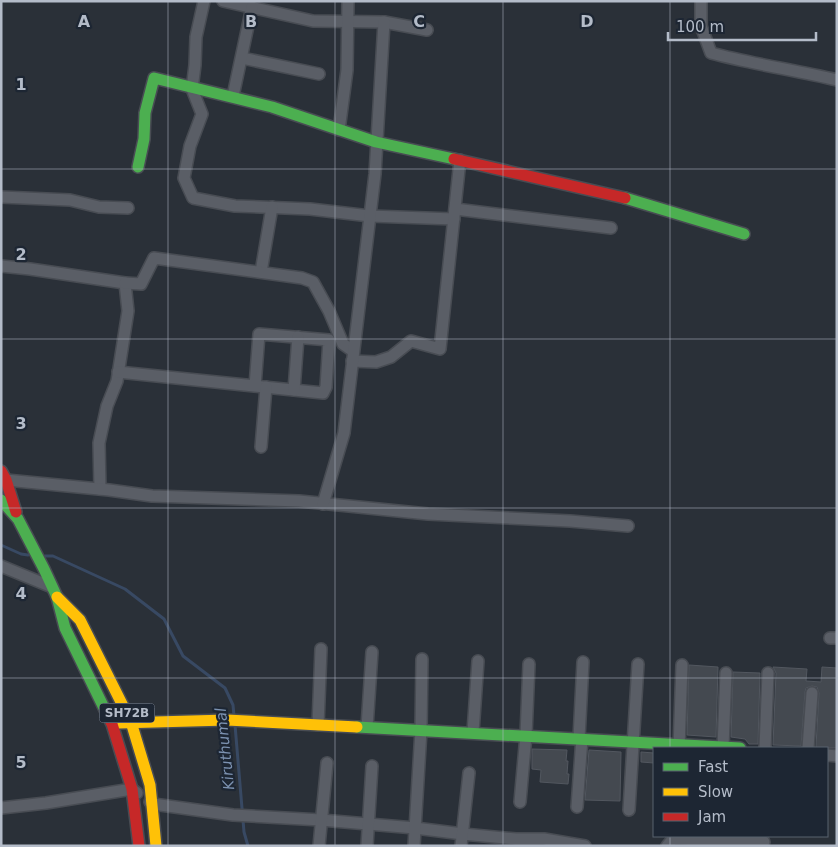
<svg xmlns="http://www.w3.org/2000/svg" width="838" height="847" font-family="'DejaVu Sans',sans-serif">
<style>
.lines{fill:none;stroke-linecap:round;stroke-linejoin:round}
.stream{stroke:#384963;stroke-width:3}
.building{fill:#444950;stroke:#52575f}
.street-casing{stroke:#484c53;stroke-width:14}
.fast-casing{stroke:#484c53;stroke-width:14}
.slow-casing{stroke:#484c53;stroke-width:14}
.jam-casing{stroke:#484c53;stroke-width:14}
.street{stroke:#5a5e66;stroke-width:11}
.fast{stroke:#4caf50;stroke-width:11}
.slow{stroke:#ffc107;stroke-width:11}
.jam{stroke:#c62828;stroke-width:11}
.grid{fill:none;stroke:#b4bcc9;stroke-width:1;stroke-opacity:0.55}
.labels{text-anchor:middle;stroke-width:4.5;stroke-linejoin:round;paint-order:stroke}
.shield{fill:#1d2633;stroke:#878f9c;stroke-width:1}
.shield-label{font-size:12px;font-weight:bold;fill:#b4bcc9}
.water-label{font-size:15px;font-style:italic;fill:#7c92b1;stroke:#1d2633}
.grid-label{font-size:16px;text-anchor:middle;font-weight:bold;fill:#b4bcc9;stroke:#1d2633;stroke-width:4.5;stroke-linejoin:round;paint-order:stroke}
</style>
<rect width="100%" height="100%" fill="#2a3038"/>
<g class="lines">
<g class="stream">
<polyline points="1,545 21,554 28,555"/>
<polyline points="45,556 53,556 125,589 164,619 183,656 225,688 233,705 234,716"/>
<polyline points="235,725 244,832 248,846"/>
</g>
</g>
<g class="building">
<polygon points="689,665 718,667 716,737 687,735"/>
<polygon points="773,667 807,669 806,681 821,682 822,667 837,668 837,748 816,748 816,746 819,693 817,687 812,686 806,688 805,692 801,746 773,745 776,673"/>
<polygon points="733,672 760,673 758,744 749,744 745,739 731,737"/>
<polygon points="532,749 567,750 566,761 568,761 567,774 569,774 568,784 540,782 541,770 532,769"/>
<polygon points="589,750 621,752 620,801 585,800"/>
<polygon points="641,752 654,753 654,763 641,762"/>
</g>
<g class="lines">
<g class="street-casing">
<g id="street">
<polyline points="204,1 196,37 195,65 192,89 202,114 190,146 184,178 193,198 235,206 310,209 370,216 454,219"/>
<polyline points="223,1 313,21 384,22 427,30"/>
<path d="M701,1V26L711,53C752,64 795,70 837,80"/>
<polyline points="242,58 319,74"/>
<polyline points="233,96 252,7"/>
<polyline points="339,130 347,70 348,1"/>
<polyline points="1,197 70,200 99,207 128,208"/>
<polyline points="455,209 611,228"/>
<polyline points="1,266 30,269 125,283 128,311 117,381 107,406 99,443 100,489"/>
<polyline points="261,272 272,207"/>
<polyline points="125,283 141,284 154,258 302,278 313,282 329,311 343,344 353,351"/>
<polyline points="352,361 376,362 391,357 411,341 440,349 460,160"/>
<polyline points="118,372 323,393 326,387 329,340 259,334 255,386"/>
<polyline points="294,390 298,337"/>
<polyline points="261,447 266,387"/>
<polyline points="6,480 109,490 152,496 299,501 428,514 570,521 628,526"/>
<polyline points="323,504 344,433 375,174 384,22"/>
<polyline points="1,566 52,587"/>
<polyline points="830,638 837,638"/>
<polyline points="318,725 321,649"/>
<polyline points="367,727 372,652"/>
<polyline points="473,732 478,661"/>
<polyline points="579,738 583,662"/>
<polyline points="723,747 726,673"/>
<polyline points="679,748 682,665"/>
<polyline points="765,748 768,673"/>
<polyline points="808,748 812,693"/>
<polyline points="827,755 837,756"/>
<polyline points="150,802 153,804 233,815 321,820 415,828 463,834 516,839 544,839 585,846"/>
<polyline points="520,802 526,735 529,664"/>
<polyline points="577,807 582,738"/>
<polyline points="1,808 46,803 132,789 137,793"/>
<polyline points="629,810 638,664"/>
<polyline points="319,846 327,763"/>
<polyline points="367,846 372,766"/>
<polyline points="414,846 421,730 422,659"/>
<polyline points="461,846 469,773"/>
<polyline points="667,846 673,839 764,842"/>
</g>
</g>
<g class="fast-casing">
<g id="fast">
<polyline points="138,167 144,139 145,113 154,78 272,107 376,142 454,159"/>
<polyline points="625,198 744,234"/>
<polyline points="1,500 18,519 44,569 57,597 65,628 107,714"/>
<polyline points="357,727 740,748"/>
</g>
</g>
<g class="slow-casing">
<g id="slow">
<polyline points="57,597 80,620 131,722 150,785 156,846"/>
<polyline points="119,723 227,720 357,727"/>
</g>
</g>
<g class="jam-casing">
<g id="jam">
<polyline points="454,159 625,198"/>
<polyline points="1,471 6,480 16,512"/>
<polyline points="107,714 112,724 132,789 139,846"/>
</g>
</g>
<use href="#street" class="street"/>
<use href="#fast" class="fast"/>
<use href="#slow" class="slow"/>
<use href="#jam" class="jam"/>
</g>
<path class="grid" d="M168,1V846M335,1V846M503,1V846M670,1V748M1,169H837M1,339H837M1,508H837M1,678H837M670,836V846"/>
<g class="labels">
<rect class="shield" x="99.5" y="703.5" width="55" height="19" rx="4"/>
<g class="shield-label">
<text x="127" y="717">SH72B</text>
</g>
<g class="water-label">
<text transform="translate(225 749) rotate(-96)" y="5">Kiruthumal</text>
</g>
</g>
<g class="grid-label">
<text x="84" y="27">A</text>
<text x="251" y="27">B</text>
<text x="419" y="27">C</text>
<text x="587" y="27">D</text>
<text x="21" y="90">1</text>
<text x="21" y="260">2</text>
<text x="21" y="429">3</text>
<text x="21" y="599">4</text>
<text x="21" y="768">5</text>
</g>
<rect width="838" height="847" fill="none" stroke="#b4bcc9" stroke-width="5"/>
<rect x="653" y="747" width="175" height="90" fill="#1d2633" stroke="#59626f"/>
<rect x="663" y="763" width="25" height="8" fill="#4caf50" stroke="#59626f"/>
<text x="698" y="772" font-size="15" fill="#b4bcc9">Fast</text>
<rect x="663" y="788" width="25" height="8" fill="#ffc107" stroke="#59626f"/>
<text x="698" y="797" font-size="15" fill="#b4bcc9">Slow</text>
<rect x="663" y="813" width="25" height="8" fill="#c62828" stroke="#59626f"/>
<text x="698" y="822" font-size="15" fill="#b4bcc9">Jam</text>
<path d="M668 32v8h148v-8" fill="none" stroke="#b4bcc9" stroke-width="2.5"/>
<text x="676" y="32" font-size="15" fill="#b4bcc9" stroke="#1d2633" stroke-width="4" paint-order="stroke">100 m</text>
</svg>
